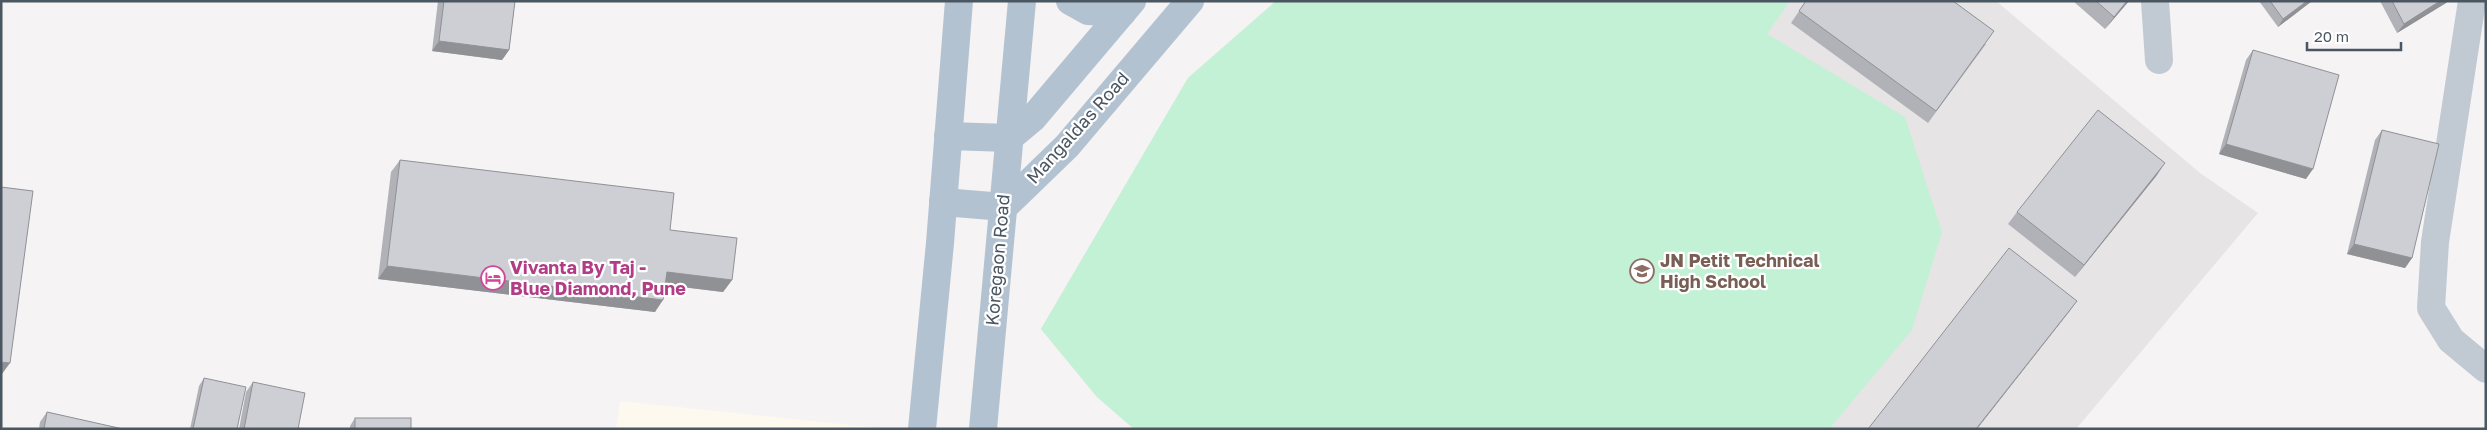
<svg xmlns="http://www.w3.org/2000/svg" width="2487" height="430" font-family="'Golos Text',sans-serif">
<style>
.commercial{fill:#fdf9ef}
.education{fill:#e6e4e5}
.green{fill:#c3f1d5}
.lines{fill:none;stroke-linecap:round;stroke-linejoin:round}
.minor{stroke:#c1cad2;stroke-width:28}
.major{stroke:#b3c2d1;stroke-width:28}
.wall{fill:#b0b2b7}
.shaded-wall{fill:#909195}
.building{fill:#cdcfd5;stroke:#909195}
.labels{text-anchor:middle;stroke-width:4.5;stroke-linejoin:round;paint-order:stroke}
.street-label{font-size:18px;fill:#4a5661;stroke:#fff}
.education-label{font-size:18px;font-weight:bold;fill:#785e54;stroke:#fff;text-anchor:start}
.hotel-label{font-size:18px;font-weight:bold;fill:#b23c85;stroke:#fff;text-anchor:start}
</style>
<rect width="100%" height="100%" fill="#f5f3f3"/>
<polygon class="commercial" points="620,401 889,429 616,429"/>
<polygon class="education" points="1276,1 1996,1 2200,173 2258,213 2076,429 1134,429 1097,397 1041,329 1188,78"/>
<polygon class="green" points="1276,1 1790,1 1767,34 1905,117 1942,232 1912,330 1829,429 1134,429 1097,397 1041,329 1188,78"/>
<g class="lines">
<g class="minor">
<polyline points="2155,1 2159,60"/>
<polyline points="2472,1 2435,242 2431,308 2451,340 2486,369"/>
</g>
<g class="major">
<polyline points="1070,1 1088,11 1122,13"/>
<polyline points="948,136 1009,138 1033,118 1132,1"/>
<polyline points="943,202 1004,207 1067,146 1190,1"/>
<polyline points="922,429 940,243 959,1"/>
<polyline points="983,429 1022,1"/>
</g>
</g>
<g class="wall">
<polygon points="438,1 515,1 509,50 502,60 432,51"/>
<polygon points="1806,1 1986,44 1928,123 1791,23"/>
<polygon points="2073,1 2129,1 2105,29"/>
<polygon points="2259,1 2312,1 2278,27"/>
<polygon points="2380,1 2448,1 2446,3 2397,33"/>
<polygon points="2253,50 2306,179 2219,154 2246,60"/>
<polygon points="2382,130 2412,258 2405,268 2347,254 2375,140"/>
<polygon points="400,160 670,230 732,280 723,292 665,285 655,312 378,279 391,172"/>
<polygon points="2157,175 2075,277 2008,224 2017,212"/>
<polygon points="204,378 237,429 190,429 199,386"/>
<polygon points="253,382 298,429 239,429 246,392"/>
<polygon points="47,412 123,429 39,429 40,422"/>
<polygon points="355,418 411,429 350,429 350,426"/>
</g>
<g class="shaded-wall">
<polygon points="2127,1 2129,1 2105,29 2114,17"/>
<polygon points="2307,1 2312,1 2278,27 2283,19"/>
<polygon points="2440,1 2448,1 2446,3 2397,33 2404,24"/>
<polygon points="439,41 509,50 502,60 432,51"/>
<polygon points="2226,144 2313,169 2306,179 2219,154"/>
<polygon points="2165,163 2157,175 2075,277 2084,265"/>
<polygon points="2354,244 2412,258 2405,268 2347,254"/>
<polygon points="387,266 663,300 655,312 378,279"/>
<polygon points="667,272 732,280 723,292 658,284"/>
<polygon points="2077,301 2069,312 1977,429 1976,429"/>
<polygon points="1,362 10,363 2,374 1,374"/>
</g>
<g class="building">
<polygon points="444,1 515,1 509,50 439,41"/>
<polygon points="1806,1 1953,1 1994,31 1936,111 1799,11"/>
<polygon points="2096,1 2127,1 2114,17"/>
<polygon points="2270,1 2307,1 2283,19"/>
<polygon points="2392,1 2440,1 2404,24"/>
<polygon points="2253,50 2339,75 2313,169 2226,144"/>
<polygon points="2098,110 2165,163 2084,265 2017,212"/>
<polygon points="2382,130 2439,144 2412,258 2354,244"/>
<polygon points="400,160 674,193 670,230 737,238 732,280 667,272 663,300 387,266"/>
<polygon points="1,187 33,191 10,363 1,362"/>
<polygon points="2009,248 2077,301 1976,429 1868,429"/>
<polygon points="204,378 246,387 237,429 193,429"/>
<polygon points="253,382 305,393 298,429 244,429"/>
<polygon points="47,412 123,429 44,429"/>
<rect x="355" y="418" width="56" height="11"/>
</g>
<defs>
<g id="school-ring" transform="scale(1.25)"><circle r="9.5" fill="#fff" stroke="#8d6e63" stroke-width="1.5"/><path d="M0-5L7-2L0 1L-7-2ZM-4 1L0 2.5L4 1V4Q0 6-4 4Z" fill="#8d6e63"/></g>
<g id="hotel-ring" transform="scale(1.25)"><circle r="9.5" fill="#fff" stroke="#d1479c" stroke-width="1.5"/><path d="M-6-4.5h1.5V1H6V5H4.5V3h-9V5H-6ZM-4 0a1.8 1.8 0 1 1 3.6 0ZM.5 0V-2.5h3Q6-2.5 6 0Z" fill="#d1479c"/></g>
</defs>
<g fill-rule="evenodd">
<use href="#school-ring" x="1642" y="271"/>
<use href="#hotel-ring" x="493" y="278"/>
</g>
<g class="labels">
<g class="street-label">
<text transform="translate(1078 128) rotate(-48)" y="6">Mangaldas Road</text>
<text transform="translate(998 260) rotate(-85)" y="6">Koregaon Road</text>
</g>
<g class="education-label">
<text x="1660" y="267">JN Petit Technical<tspan x="1660" dy="21">High School</tspan></text>
</g>
<g class="hotel-label">
<text x="510" y="274">Vivanta By Taj -<tspan x="510" dy="21">Blue Diamond, Pune</tspan></text>
</g>
</g>
<rect width="2487" height="430" fill="none" stroke="#4a5661" stroke-width="5"/>
<path d="M2307 42v8h94v-8" fill="none" stroke="#4a5661" stroke-width="2.5"/>
<text x="2314" y="42" font-size="15" fill="#4a5661" stroke="#ffffff" stroke-width="4" paint-order="stroke">20 m</text>
</svg>
